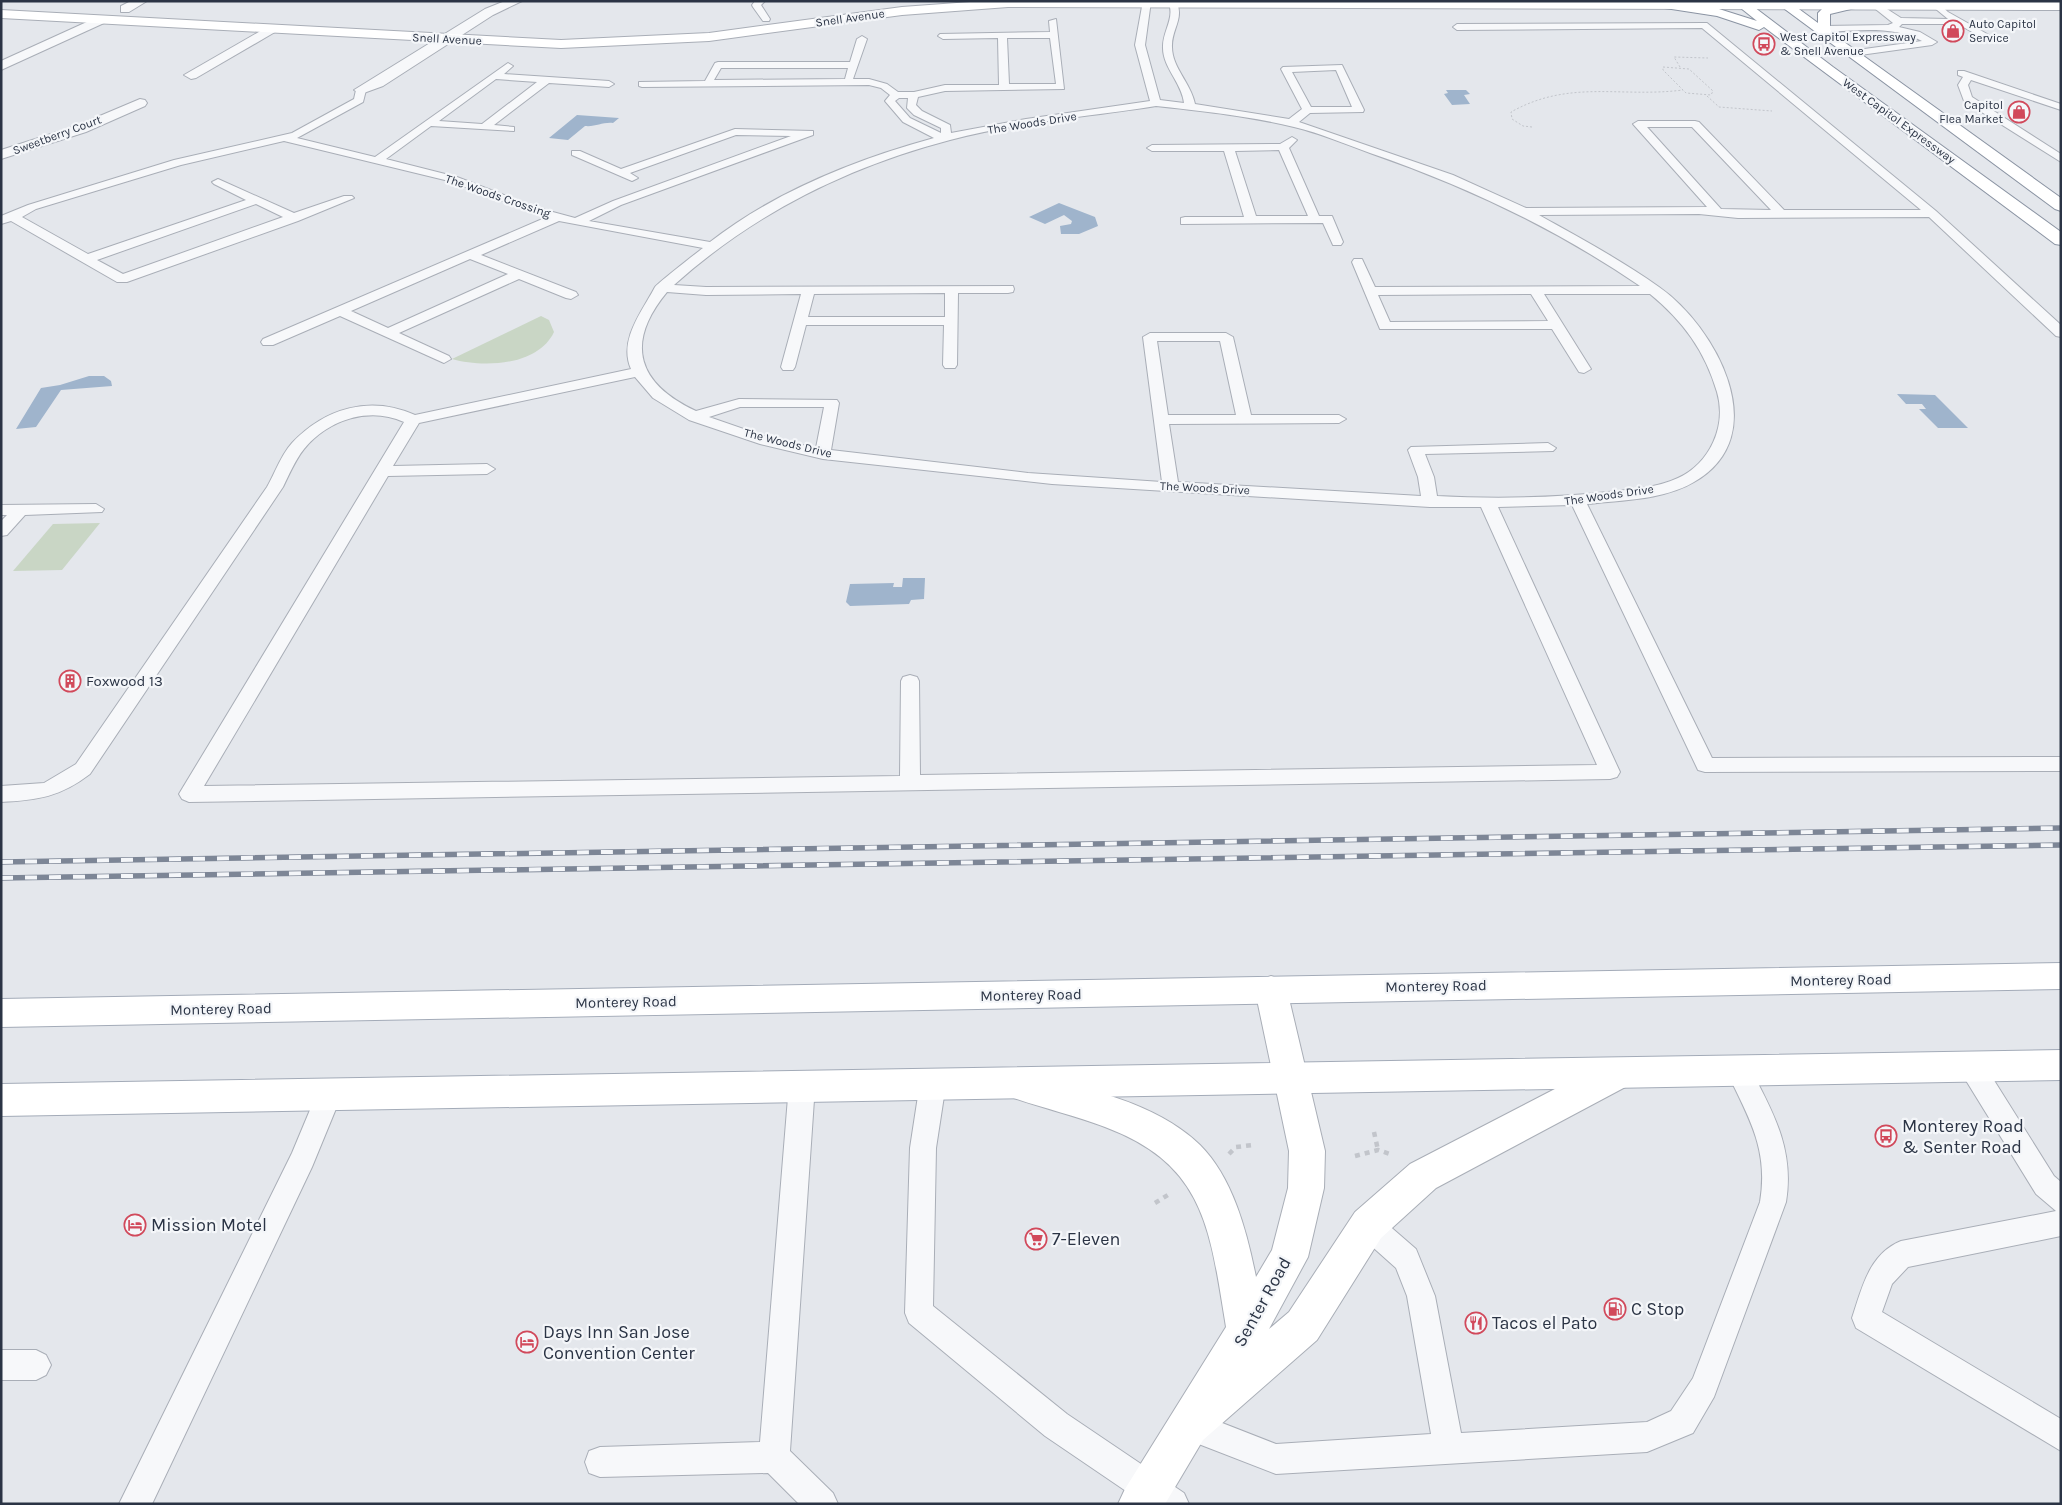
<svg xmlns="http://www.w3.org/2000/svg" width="2062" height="1505" font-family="Karla,sans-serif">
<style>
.green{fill:#c9d6c5}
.water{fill:#9fb4cc}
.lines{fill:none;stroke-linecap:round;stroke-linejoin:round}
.lane-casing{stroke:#a9aeb7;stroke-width:2}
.street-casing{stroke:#a9aeb7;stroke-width:2}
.secondary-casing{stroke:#a9aeb7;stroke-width:2}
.primary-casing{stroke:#a3abb8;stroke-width:2}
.highway-casing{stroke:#8b94a3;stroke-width:2}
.path-far1{stroke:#c2c5cb;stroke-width:1;stroke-dasharray:2 2;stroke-linecap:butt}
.path{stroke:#c2c5cb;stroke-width:4.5;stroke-dasharray:5 5;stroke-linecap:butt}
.lane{fill:#f7f8fa;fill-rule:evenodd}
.street{fill:#f7f8fa;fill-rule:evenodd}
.secondary{fill:#fff;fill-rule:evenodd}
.primary{fill:#fff;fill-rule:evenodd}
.highway{fill:#fff;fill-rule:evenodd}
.rail-casing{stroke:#7d8696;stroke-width:5.5}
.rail{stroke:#f4f6f9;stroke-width:4;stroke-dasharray:12;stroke-linecap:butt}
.labels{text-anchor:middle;stroke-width:4.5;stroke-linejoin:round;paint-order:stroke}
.far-street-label{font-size:12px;fill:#2b3445;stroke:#f4f6f9}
.far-poi-label{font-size:12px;fill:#2b3445;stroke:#f4f6f9;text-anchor:start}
.poi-label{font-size:15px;fill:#2b3445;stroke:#f4f6f9;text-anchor:start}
.street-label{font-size:15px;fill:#2b3445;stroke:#f4f6f9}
.near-poi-label{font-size:18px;fill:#2b3445;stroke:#f4f6f9;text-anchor:start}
.near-street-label{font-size:18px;fill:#2b3445;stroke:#f4f6f9}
</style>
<rect width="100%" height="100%" fill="#e4e7ec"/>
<g class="green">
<path d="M541,316L549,320L554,332C538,366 483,368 452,359Z"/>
<polygon points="100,523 62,570 13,571 53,524"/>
</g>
<g class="water">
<polygon points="1446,90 1466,90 1470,94 1464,95 1470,104 1452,105 1444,94 1448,93"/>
<path d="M577,115L619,118L613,123C602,122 596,127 585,126L568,140L549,138Z"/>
<polygon points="1059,203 1095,217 1098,226 1079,234 1061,234 1060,226 1071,224 1072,221 1064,215 1045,224 1029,217"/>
<polygon points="89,376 104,376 111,381 112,386 61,390 36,427 16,429 41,388 60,385"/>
<polygon points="1897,394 1935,395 1968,428 1938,428 1919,409 1926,409 1922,404 1906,404"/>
<polygon points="903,578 925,578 924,599 911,600 909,604 850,606 846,602 850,584 894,583 893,587 902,587"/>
</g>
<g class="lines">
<g class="lane-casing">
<g id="lane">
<polygon points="755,1 765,1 761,5 770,19 769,21 763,21 753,7 752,5"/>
<path d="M1143,1H1151L1145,45L1160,100L1184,103C1182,83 1163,68 1163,48C1162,31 1176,18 1168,1H1176C1185,18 1171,30 1172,47C1172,68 1191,83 1195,104L1289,119L1302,109L1281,69L1283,67L1342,65L1364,110L1363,112L1310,113L1299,122L1453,175L1526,208L1707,207L1633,124L1638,121H1695L1699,122L1784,210H1921L1702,28L1457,30L1453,27L1457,24L1707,23L1936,211L2061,325V337L2056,336L1929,217L1738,218L1699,214L1539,215C1580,238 1621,260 1659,287C1715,326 1776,435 1694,482C1664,500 1622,500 1587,504L1712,758L2061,757V771L1705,772L1698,770L1572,505L1498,507L1620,772L1617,777L1610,779L189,802L182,799L179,794L182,789L404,422C369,406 328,420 304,449C295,460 289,475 283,487L90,774C60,797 38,800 1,802V786L44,783L76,764L267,487C275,473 281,455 292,443C325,408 370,395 415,415L631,369C618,340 643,310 655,287C658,283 695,254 703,248L559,221L481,255L576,292L578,295L571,299L566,298L519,279L399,333L449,356L451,359L444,363L340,316L273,345H263L261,342L263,339L547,217L449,181L284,141L181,165L36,209L22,217L88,254L246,200L214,184L212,182L218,179L294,213L344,196H352L354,198L298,221L127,282H117L11,221L1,224V216L28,205L174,160L292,133L354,99L356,90L361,87L366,90L363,102L297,138L375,157L508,63L513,66L504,74L609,81L614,84L609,87L549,83L494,125L514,127V131L431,126L386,159L457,177L538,208L575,218L613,201L791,136L736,135L630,173L638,178L632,181L572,155V151H580L621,169L735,129L813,131V135L621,205L589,221L710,242C774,192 857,159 934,138L903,122L885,101L890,95L881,88L869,85L642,87L639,86V82L705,81L715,63L718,62H850L857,39L862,36L867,39L853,79H869L887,84L898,92H914L945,85H999L998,38L943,39L938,36L940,34L1050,32L1049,21L1056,19L1064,89L945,91L918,97L916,105L922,111L950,125L951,133L1026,119L1150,101L1135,45ZM1007,38H1050L1056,84H1009ZM721,68H848L845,79L714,80ZM1336,70L1352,107H1311L1292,72ZM496,79L537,82L482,124L439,121ZM899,98H908L907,108L914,115L941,128V133L910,118L895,101ZM1156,106C1202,111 1249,116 1294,127C1320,133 1345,144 1370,153C1466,186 1555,228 1640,286L1375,287L1362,259H1354L1352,262L1380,329H1552L1579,372L1584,373L1591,369L1544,294H1650C1683,321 1705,351 1717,392C1727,426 1710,463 1678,478C1657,488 1631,489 1608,492C1551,498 1494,499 1437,496L1434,477L1425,454L1553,451L1556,448L1548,443L1411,447L1408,450L1418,477L1421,496L1178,482L1169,424L1339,423L1346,419L1339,415H1251L1233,337L1226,333H1150L1143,337L1162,482L1028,473L831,450L839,403L837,400L739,399L696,411C638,384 624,344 667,292L706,295L801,294L781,367L783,370H793L795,367L806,325H944L943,365L945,368H955L957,365L958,293H1008L1013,292L1014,289L1013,286L706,287L674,285C753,214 847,167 950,140C1017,122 1088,117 1156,106ZM1647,127H1692L1771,210L1721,209ZM256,204L283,217L123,274L97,260ZM470,259L508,274L388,328L351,311ZM945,293V317H808L814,294ZM1531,294L1548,321L1390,322L1378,295ZM1157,341H1220L1236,415H1168ZM635,377L653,398L689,420L760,444L823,459L1052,484L1430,507H1481L1597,765L920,775L919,681L917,677L910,675L903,677L901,681L900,776L204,786L388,476L487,474L495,469L487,464L393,466L419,423ZM740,407H824L816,448L770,438L709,417Z"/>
<path d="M1876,2L1901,18L1948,19L1931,5L1938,3L1948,12L1996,39L1988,41L1958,24H1902L1899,27L1920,32L1937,42L1932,45L1853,56L1850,55V51L1922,41C1893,25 1856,31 1824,32L1820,29L1824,26L1888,25L1893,23L1873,7V3Z"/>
<polygon points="1958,71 1964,71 2061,104 2061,110 1971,80 1968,85 1972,97 2061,154 2061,162 1964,101 1958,85 1963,77 1958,75"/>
<path d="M1292,137L1297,140L1289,148L1319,216H1332L1343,242L1341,245H1333L1323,223L1181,224V218L1185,217H1244L1224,151H1152L1147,148L1152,145L1280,144ZM1279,150L1308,216H1256L1235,151Z"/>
<polygon points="96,504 104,509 102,512 25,515 7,535 1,536 1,521 7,515 1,515 1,505"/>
<path d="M1971,1055L1980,1058L2054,1176L2061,1182V1236L1908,1267L1892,1284L1882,1312L2061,1419V1451L1856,1328L1852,1318C1862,1288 1869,1254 1901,1241L2056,1211L2036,1194L1962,1074L1959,1066L1962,1058Z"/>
<path d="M1738,1059L1747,1062C1771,1109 1795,1147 1786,1202L1714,1397L1693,1433L1647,1452L1276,1474L1178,1436L1174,1425L1178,1414L1189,1410L1276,1444L1431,1434L1407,1296L1396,1268L1358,1234L1354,1225L1358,1216L1368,1212L1378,1216L1416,1249L1435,1296L1461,1433L1647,1422L1671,1411L1693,1378L1760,1202C1769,1148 1748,1117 1726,1070L1729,1062Z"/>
<polygon points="933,1072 942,1075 946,1083 936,1148 933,1306 1067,1414 1184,1493 1189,1504 1145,1504 1045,1436 909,1323 905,1313 910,1148 920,1083 924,1075"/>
<polygon points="802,1074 811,1077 815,1085 790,1451 833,1493 838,1504 799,1504 768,1473 600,1477 589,1473 585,1462 589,1451 600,1447 760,1442 789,1085 793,1077"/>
<polygon points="329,1083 338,1086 342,1094 312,1167 152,1504 119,1504 292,1153 320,1086"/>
<polygon points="1,1350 36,1350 46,1355 51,1365 46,1375 36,1380 1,1380"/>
</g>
</g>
<g class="street-casing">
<g id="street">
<polygon points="131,1 147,1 129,12 121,12 121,6"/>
<polygon points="505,1 522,1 493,15 383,86 361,94 354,90 485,9"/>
<polygon points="100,16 104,17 106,20 104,23 1,70 1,61"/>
<polygon points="271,25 277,29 275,32 196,78 191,79 184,75"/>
<polygon points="140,99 145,100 147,103 145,106 86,132 1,159 1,150 76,126"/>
</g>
</g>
<g class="secondary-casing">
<g id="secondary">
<polygon points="984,1 2061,2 2061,10 1008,7 902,15 709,41 561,48 1,18 1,10 561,40 709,33 902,7"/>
<path d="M1271,976L1282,980L1287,990L1325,1151L1324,1188L1308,1257L1269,1329L1289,1312L1355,1212L1410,1164L1607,1062L1619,1058L1631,1062L1636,1073L1631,1084L1436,1188L1381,1238L1317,1340L1203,1440L1165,1504H1118L1125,1489L1226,1327C1210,1232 1207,1165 1105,1127C1074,1115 1042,1108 1011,1097L1006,1086L1011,1075L1023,1071C1082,1088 1155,1101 1200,1145C1233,1178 1247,1232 1256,1277L1272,1250L1288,1188L1289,1151L1255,990L1260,980Z"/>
</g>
</g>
<g class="primary-casing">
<g id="primary">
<polygon points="2061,963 2061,989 1,1027 1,999"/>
<polygon points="2061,1050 2061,1080 1,1116 1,1084"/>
</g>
</g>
<g class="highway-casing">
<g id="highway">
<polygon points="1669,1 1719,9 1757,21 1732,1 1746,1 1833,67 2061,232 2061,245 2055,244 1764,27 1759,30 1717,16 1665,8 1665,2"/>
<polygon points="1774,1 1788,1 1818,23 1818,13 1825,6 1855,2 1855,8 1830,14 1830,29 1833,34 2061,198 2061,211 2055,209"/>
</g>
</g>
<g class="path-far1">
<polygon points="1663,67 1689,69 1713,91 1711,95 1686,93 1663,70"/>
<polyline points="1680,67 1674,57 1708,58"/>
<polyline points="1707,96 1719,107 1772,111"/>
<path d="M1532,127L1523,126L1512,119L1511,112C1570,79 1620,98 1683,90"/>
</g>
<g class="path">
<polyline points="1374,1132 1378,1150"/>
<polyline points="1229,1154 1236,1147 1253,1145"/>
<polyline points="1355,1156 1378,1150 1393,1155"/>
<polyline points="1155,1203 1171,1193"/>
</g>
<use href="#lane" class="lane"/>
<use href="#street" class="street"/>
<use href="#secondary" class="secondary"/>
<use href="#primary" class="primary"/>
<use href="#highway" class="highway"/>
<g class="rail-casing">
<g id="rail">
<polyline points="1,862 2061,828"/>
<polyline points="1,878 2061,845"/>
</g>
</g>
<use href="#rail" class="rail"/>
</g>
<defs>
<g id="shop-ring" transform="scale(1.125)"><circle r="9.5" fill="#f4f6f9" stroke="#d1495b" stroke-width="1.5"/><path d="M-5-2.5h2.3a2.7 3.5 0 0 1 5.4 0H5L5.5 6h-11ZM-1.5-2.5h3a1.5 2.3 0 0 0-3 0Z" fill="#d1495b"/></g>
<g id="bus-ring" transform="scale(1.125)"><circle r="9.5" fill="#f4f6f9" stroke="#d1495b" stroke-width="1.5"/><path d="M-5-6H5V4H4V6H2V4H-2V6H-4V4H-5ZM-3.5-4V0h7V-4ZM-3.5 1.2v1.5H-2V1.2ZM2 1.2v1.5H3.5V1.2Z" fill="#d1495b"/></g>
<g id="building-ring" transform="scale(1.125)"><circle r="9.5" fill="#f4f6f9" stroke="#d1495b" stroke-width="1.5"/><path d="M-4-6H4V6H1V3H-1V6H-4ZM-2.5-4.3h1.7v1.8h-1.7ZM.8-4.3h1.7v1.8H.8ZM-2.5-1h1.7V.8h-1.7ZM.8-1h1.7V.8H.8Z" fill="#d1495b"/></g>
<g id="hotel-ring" transform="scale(1.125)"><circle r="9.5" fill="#f4f6f9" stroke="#d1495b" stroke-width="1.5"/><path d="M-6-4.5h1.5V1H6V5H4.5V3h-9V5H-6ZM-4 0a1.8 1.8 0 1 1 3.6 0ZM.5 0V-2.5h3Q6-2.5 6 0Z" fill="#d1495b"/></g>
<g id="supermarket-ring" transform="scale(1.125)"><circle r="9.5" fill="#f4f6f9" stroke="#d1495b" stroke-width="1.5"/><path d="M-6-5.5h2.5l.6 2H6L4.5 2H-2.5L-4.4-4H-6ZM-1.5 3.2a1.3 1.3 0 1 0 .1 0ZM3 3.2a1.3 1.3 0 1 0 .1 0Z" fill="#d1495b"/></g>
<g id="fuel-ring" transform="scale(1.125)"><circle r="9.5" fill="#f4f6f9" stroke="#d1495b" stroke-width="1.5"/><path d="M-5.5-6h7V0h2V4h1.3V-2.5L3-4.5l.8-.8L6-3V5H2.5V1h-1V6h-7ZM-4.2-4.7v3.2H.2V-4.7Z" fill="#d1495b"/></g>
<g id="restaurant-ring" transform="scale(1.125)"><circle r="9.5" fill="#f4f6f9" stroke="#d1495b" stroke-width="1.5"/><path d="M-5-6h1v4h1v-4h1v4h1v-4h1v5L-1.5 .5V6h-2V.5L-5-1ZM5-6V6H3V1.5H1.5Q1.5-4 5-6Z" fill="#d1495b"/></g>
</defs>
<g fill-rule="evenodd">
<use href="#shop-ring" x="1953" y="31"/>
<use href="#bus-ring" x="1764" y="44"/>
<use href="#shop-ring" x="2019" y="112"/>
<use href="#building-ring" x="70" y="681"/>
<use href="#bus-ring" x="1886" y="1136"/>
<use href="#hotel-ring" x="135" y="1225"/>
<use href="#supermarket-ring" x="1036" y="1239"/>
<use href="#fuel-ring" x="1615" y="1309"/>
<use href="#restaurant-ring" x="1476" y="1323"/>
<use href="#hotel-ring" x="527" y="1342"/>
</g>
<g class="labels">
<g class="far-street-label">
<text transform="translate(850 18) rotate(-8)" y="4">Snell Avenue</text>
<text transform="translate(447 39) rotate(3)" y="4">Snell Avenue</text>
<text transform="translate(1899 121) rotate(36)" y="4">West Capitol Expressway</text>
<text transform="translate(1032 123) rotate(-9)" y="4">The Woods Drive</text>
<text transform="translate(57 135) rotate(-20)" y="4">Sweetberry Court</text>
<text transform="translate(498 196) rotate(19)" y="4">The Woods Crossing</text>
<text transform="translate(788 443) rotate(14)" y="4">The Woods Drive</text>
<text transform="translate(1205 488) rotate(3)" y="4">The Woods Drive</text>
<text transform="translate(1609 495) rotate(-8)" y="4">The Woods Drive</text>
</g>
<g class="far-poi-label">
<text x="1969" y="28">Auto Capitol<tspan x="1969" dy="14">Service</tspan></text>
<text x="1780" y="41">West Capitol Expressway<tspan x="1780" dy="14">&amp; Snell Avenue</tspan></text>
<text x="2003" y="109" text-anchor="end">Capitol<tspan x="2003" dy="14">Flea Market</tspan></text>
</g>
<g class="poi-label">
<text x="86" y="686">Foxwood 13</text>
</g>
<g class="street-label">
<text transform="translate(1841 980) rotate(-1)" y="5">Monterey Road</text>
<text transform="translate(1436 986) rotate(-1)" y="5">Monterey Road</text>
<text transform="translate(1031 995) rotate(-1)" y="5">Monterey Road</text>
<text transform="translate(626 1002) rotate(-1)" y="5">Monterey Road</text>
<text transform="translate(221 1009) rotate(-1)" y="5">Monterey Road</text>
</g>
<g class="near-poi-label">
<text x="1902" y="1132">Monterey Road<tspan x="1902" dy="21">&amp; Senter Road</tspan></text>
<text x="151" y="1231">Mission Motel</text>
<text x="1052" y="1245">7-Eleven</text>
<text x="1631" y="1315">C Stop</text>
<text x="1492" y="1329">Tacos el Pato</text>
<text x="543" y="1338">Days Inn San Jose<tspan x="543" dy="21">Convention Center</tspan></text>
</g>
<g class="near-street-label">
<text transform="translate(1262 1302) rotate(-61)" y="6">Senter Road</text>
</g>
</g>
<rect width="2062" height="1505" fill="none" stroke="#2b3445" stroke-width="5"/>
</svg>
